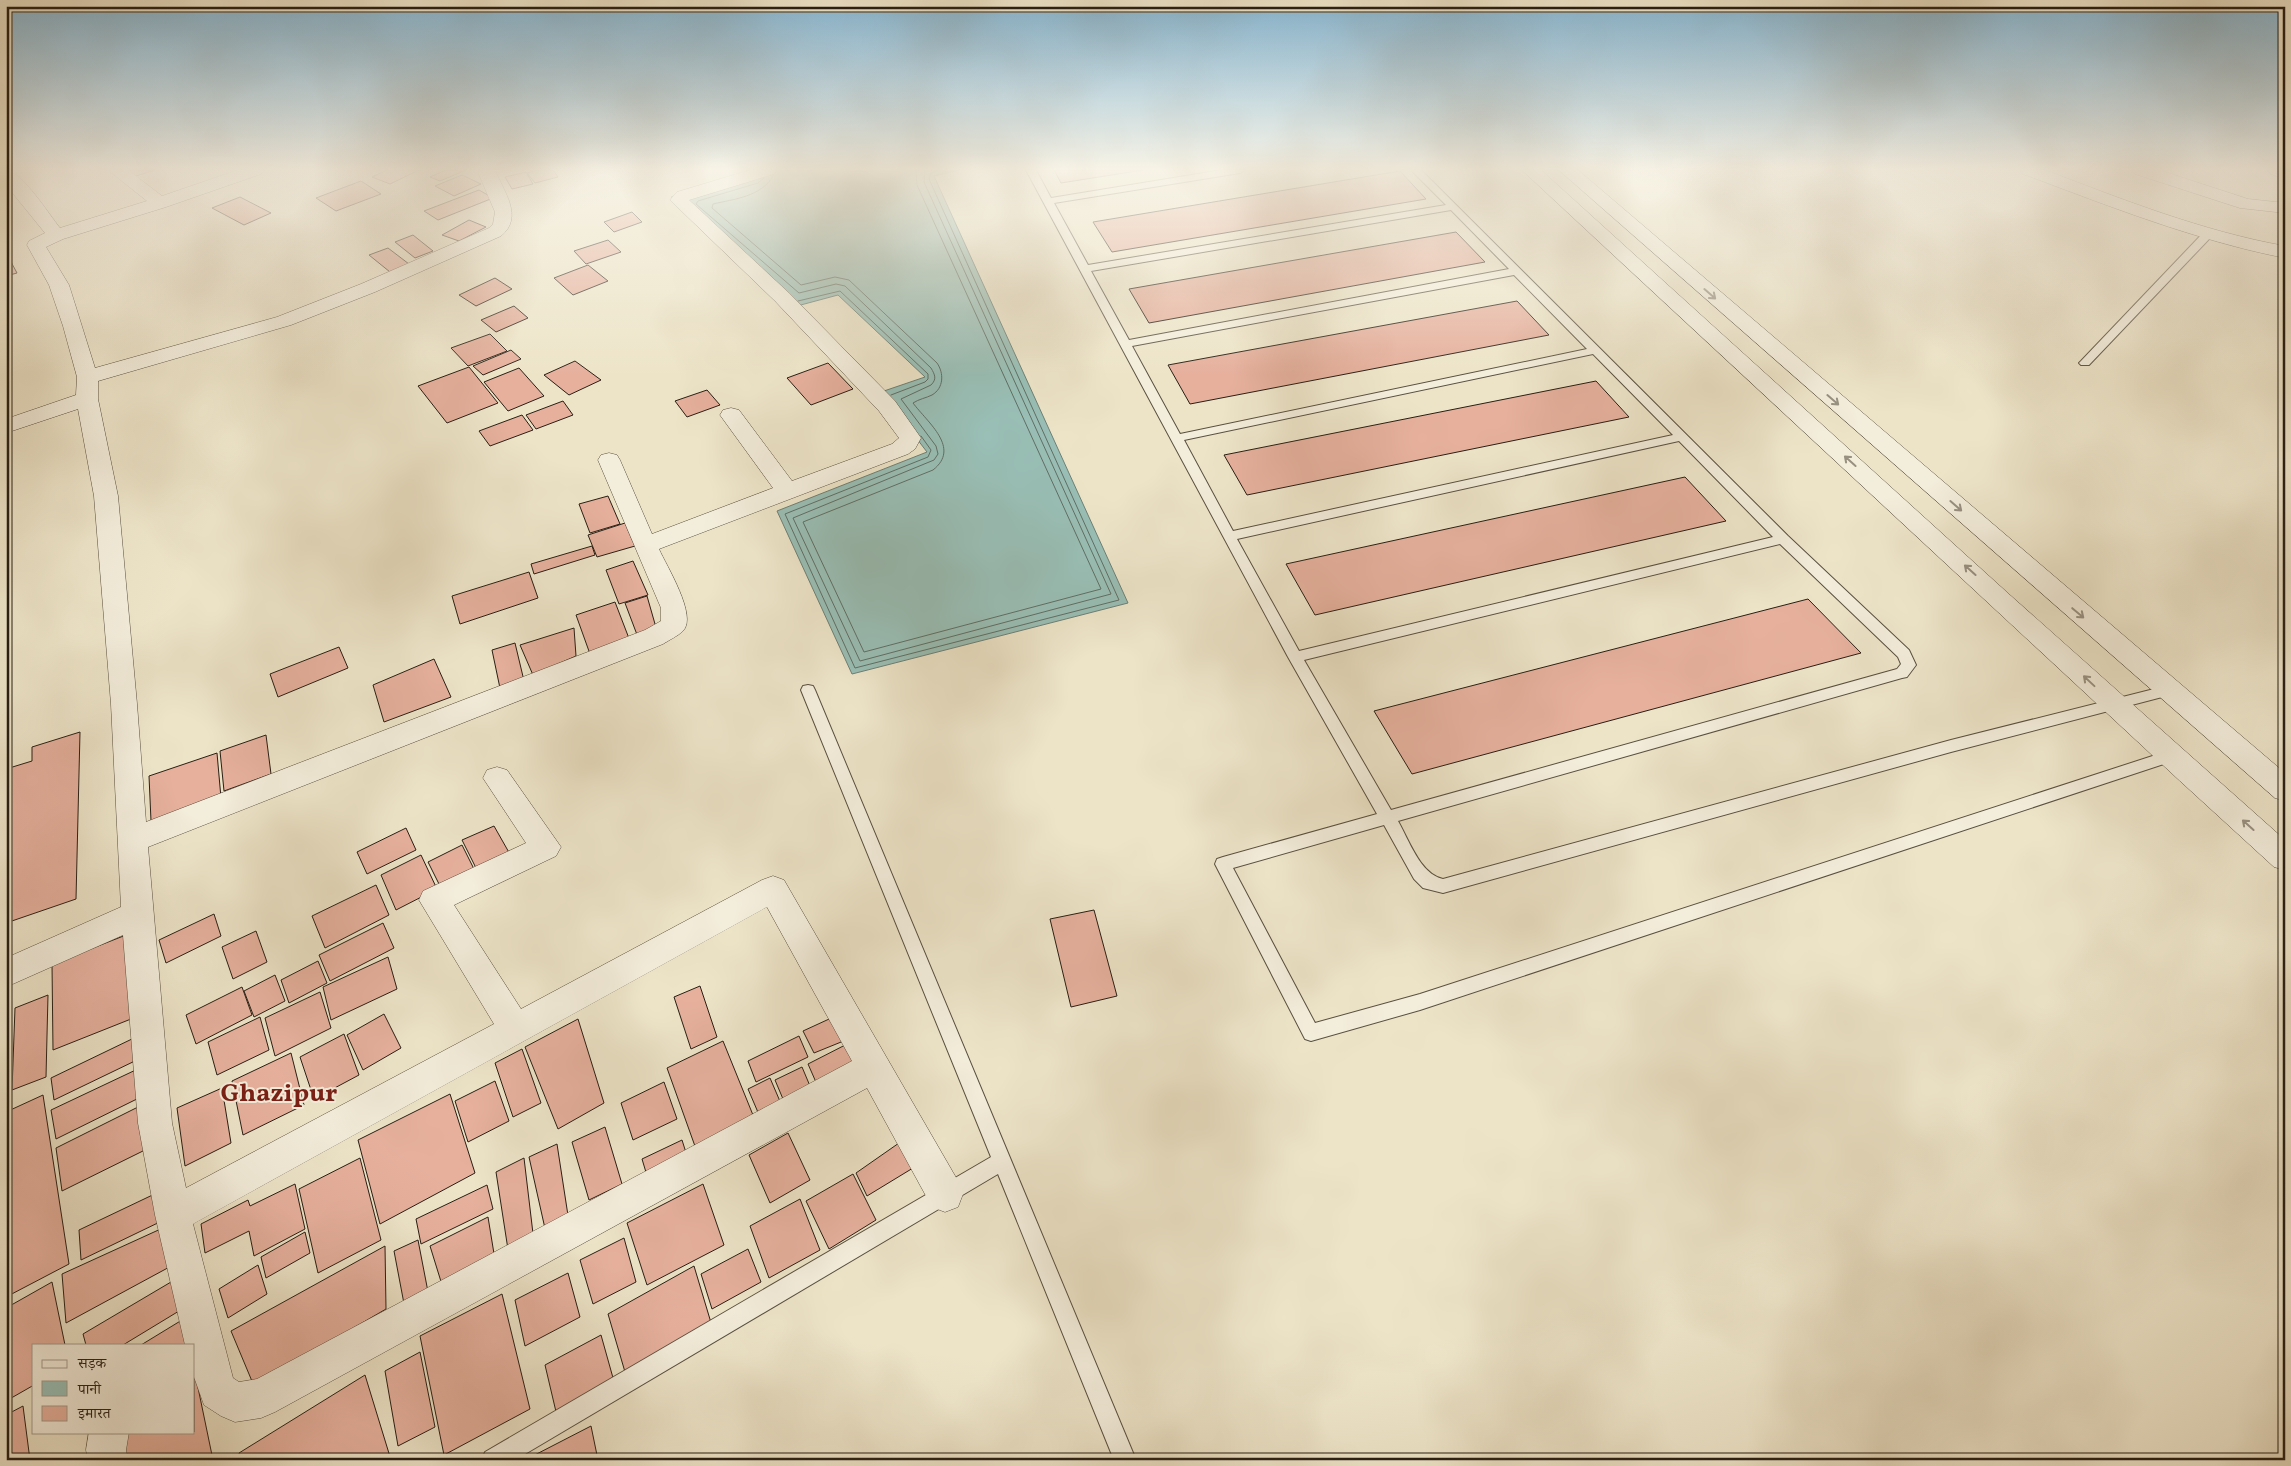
<svg xmlns="http://www.w3.org/2000/svg" width="2291" height="1466" font-family="Vollkorn,'Noto Serif Devanagari',serif">
<style>
.water{fill:#99bfb6;stroke:#6c7f75}
.lines{fill:none;stroke-linecap:round;stroke-linejoin:round}
.shore{stroke:#606e64;stroke-width:1}
.building{fill:#e6b09d;stroke:#281e13}
.lane-casing{stroke:#595040;stroke-width:2}
.street-casing{stroke:#595040;stroke-width:1}
.lane{fill:#f3eddb;fill-rule:evenodd}
.street{fill:#f3eddb;fill-rule:evenodd}
.oneway{stroke:#989081}
.labels{text-anchor:middle;stroke-width:4;stroke-linejoin:round;paint-order:stroke}
.near-district-label{font-size:26px;font-weight:bold;fill:#7a1f14;stroke:#f3eddb}
</style>
<rect width="100%" height="100%" fill="#ede4c8"/>
<filter id="stains"><feTurbulence type="fractalNoise" baseFrequency=".004" numOctaves="4"/><feColorMatrix values="0 0 0 0 .2 0 0 0 0 .09 0 0 0 0 .02 0 0 0 .5 -.17"/></filter>
<radialGradient id="worn" r=".72"><stop offset=".6" stop-color="#630" stop-opacity="0"/><stop offset="1" stop-color="#630" stop-opacity=".3"/></radialGradient>
<polygon class="water" points="762,170 960,170 934,176 1128,603 852,674 777,511 927,452 881,392 925,377 838,295 797,306 671,197"/>
<g class="lines">
<g class="shore">
<path d="M773,176C761,197 734,199 713,204L712,208L801,285L835,277L849,280L937,363C944,373 944,388 932,395C926,398 919,399 913,403C928,423 961,448 933,470L803,522L864,652L1101,589L917,185L916,170"/>
<path d="M764,178L758,183L698,201L696,204L799,293L836,284L845,286L931,368C935,375 937,379 931,385L901,399L936,446L938,454L934,460L793,518L860,661L1111,594L924,182L925,170"/>
<polyline points="798,301 840,291 928,374 928,379 925,382 891,395"/>
<polyline points="921,436 931,450 928,457 785,514 855,668 1119,600 929,179 931,173 938,170"/>
</g>
</g>
<g class="building">
<polygon points="124,170 155,170 133,177"/>
<polygon points="387,170 419,170 390,184 372,177"/>
<polygon points="446,170 466,170 440,181 430,177"/>
<polygon points="538,170 553,170 558,177 535,183 527,173"/>
<polygon points="1054,170 1143,170 1061,183"/>
<polygon points="1400,171 1426,199 1112,252 1093,222"/>
<polygon points="526,172 533,184 512,189 505,177"/>
<polygon points="462,175 481,184 454,196 435,186"/>
<polygon points="361,181 381,194 336,211 316,198"/>
<polygon points="479,190 493,198 438,220 424,211"/>
<polygon points="240,197 271,213 244,225 212,208"/>
<polygon points="632,212 642,222 614,232 604,222"/>
<polygon points="469,220 486,227 459,241 442,235"/>
<polygon points="1456,232 1485,262 1149,323 1129,289"/>
<polygon points="413,235 433,251 415,258 395,242"/>
<polygon points="608,240 621,252 586,264 574,251"/>
<polygon points="388,248 409,264 390,272 369,255"/>
<polygon points="10,260 17,273 6,276 6,261"/>
<polygon points="588,265 608,281 573,295 554,278"/>
<polygon points="495,278 512,289 476,306 459,295"/>
<polygon points="1517,301 1549,335 1190,404 1168,365"/>
<polygon points="514,306 528,318 496,332 481,320"/>
<polygon points="490,334 507,351 468,366 451,348"/>
<polygon points="511,350 521,359 483,375 473,366"/>
<polygon points="575,361 601,380 569,395 544,375"/>
<polygon points="828,363 853,389 811,405 787,378"/>
<polygon points="469,367 498,403 447,423 418,386"/>
<polygon points="519,368 544,396 508,411 484,382"/>
<polygon points="1596,381 1629,417 1247,495 1224,455"/>
<polygon points="707,390 720,405 687,417 675,401"/>
<polygon points="563,401 573,415 536,429 526,415"/>
<polygon points="522,415 533,430 490,446 479,431"/>
<polygon points="1685,477 1726,521 1315,615 1286,564"/>
<polygon points="608,496 620,524 590,533 579,504"/>
<polygon points="625,523 635,546 597,557 588,535"/>
<polygon points="592,546 595,555 534,574 531,564"/>
<polygon points="633,561 648,595 619,604 606,570"/>
<polygon points="529,572 538,598 460,624 452,596"/>
<polygon points="647,596 657,631 639,640 625,603"/>
<polygon points="1808,599 1861,653 1412,774 1374,711"/>
<polygon points="615,602 630,641 590,654 576,615"/>
<polygon points="574,628 576,656 533,675 520,645"/>
<polygon points="515,643 525,685 501,693 492,650"/>
<polygon points="339,647 348,668 278,697 270,674"/>
<polygon points="434,659 451,697 384,722 373,685"/>
<polygon points="80,732 76,899 6,923 6,769 32,761 32,747"/>
<polygon points="266,735 271,774 224,791 220,751"/>
<polygon points="217,753 221,798 151,821 149,776"/>
<polygon points="494,826 511,856 477,870 462,840"/>
<polygon points="406,828 416,850 367,874 357,852"/>
<polygon points="462,845 475,871 441,888 428,862"/>
<polygon points="421,855 437,889 396,910 381,875"/>
<polygon points="376,885 389,915 325,948 312,916"/>
<polygon points="1094,910 1117,996 1071,1007 1050,919"/>
<polygon points="214,914 221,936 166,963 159,940"/>
<polygon points="383,923 394,948 330,981 319,955"/>
<polygon points="256,931 267,962 233,979 222,947"/>
<polygon points="126,935 131,1019 53,1050 52,964"/>
<polygon points="388,957 397,989 331,1020 323,987"/>
<polygon points="318,961 327,983 289,1003 281,980"/>
<polygon points="275,975 285,1001 254,1017 244,991"/>
<polygon points="700,986 717,1037 691,1049 674,997"/>
<polygon points="242,987 252,1015 196,1044 186,1015"/>
<polygon points="320,992 331,1028 275,1056 265,1018"/>
<polygon points="48,995 46,1077 12,1090 15,1008"/>
<polygon points="384,1014 401,1048 363,1070 347,1035"/>
<polygon points="840,1014 851,1038 814,1053 803,1031"/>
<polygon points="260,1017 269,1050 217,1075 208,1042"/>
<polygon points="578,1019 604,1103 558,1129 525,1047"/>
<polygon points="344,1034 359,1075 314,1099 300,1057"/>
<polygon points="799,1036 808,1057 756,1082 748,1061"/>
<polygon points="134,1038 139,1059 54,1100 51,1078"/>
<polygon points="723,1041 755,1120 696,1149 667,1068"/>
<polygon points="853,1041 864,1066 819,1089 808,1064"/>
<polygon points="522,1049 541,1103 513,1117 495,1063"/>
<polygon points="291,1053 304,1105 243,1135 232,1081"/>
<polygon points="142,1067 147,1094 56,1139 51,1110"/>
<polygon points="802,1067 810,1086 783,1099 775,1080"/>
<polygon points="770,1078 782,1106 760,1117 748,1089"/>
<polygon points="495,1081 509,1121 468,1142 455,1101"/>
<polygon points="664,1082 677,1119 633,1140 621,1103"/>
<polygon points="222,1088 231,1143 185,1166 177,1108"/>
<polygon points="450,1094 475,1173 380,1224 358,1140"/>
<polygon points="43,1095 69,1264 6,1297 6,1112"/>
<polygon points="140,1106 149,1148 62,1191 56,1148"/>
<polygon points="605,1127 622,1184 589,1200 572,1142"/>
<polygon points="788,1133 810,1180 770,1203 749,1155"/>
<polygon points="682,1140 688,1159 648,1179 642,1159"/>
<polygon points="899,1143 913,1168 867,1196 856,1173"/>
<polygon points="557,1144 569,1222 546,1233 529,1157"/>
<polygon points="360,1158 381,1240 318,1273 299,1189"/>
<polygon points="524,1158 534,1242 509,1256 496,1172"/>
<polygon points="853,1174 876,1220 829,1249 806,1201"/>
<polygon points="295,1184 305,1229 254,1256 249,1231 205,1253 201,1224 248,1200 250,1206"/>
<polygon points="703,1184 724,1245 647,1285 627,1223"/>
<polygon points="487,1185 493,1209 421,1244 416,1219"/>
<polygon points="163,1190 166,1219 81,1260 79,1230"/>
<polygon points="800,1199 820,1250 769,1278 750,1226"/>
<polygon points="488,1217 496,1266 443,1288 430,1246"/>
<polygon points="165,1227 175,1264 66,1323 62,1274"/>
<polygon points="305,1232 310,1253 266,1278 261,1257"/>
<polygon points="624,1238 636,1282 593,1304 580,1260"/>
<polygon points="418,1240 429,1297 405,1309 394,1251"/>
<polygon points="385,1246 386,1309 254,1386 231,1331"/>
<polygon points="748,1249 761,1282 712,1309 701,1274"/>
<polygon points="258,1265 267,1294 228,1318 219,1289"/>
<polygon points="694,1266 712,1326 625,1372 608,1314"/>
<polygon points="568,1273 580,1317 525,1346 515,1300"/>
<polygon points="52,1282 65,1345 34,1345 34,1385 6,1401 6,1308"/>
<polygon points="171,1282 179,1311 123,1345 86,1345 83,1334"/>
<polygon points="502,1294 530,1409 444,1455 420,1336"/>
<polygon points="182,1320 189,1345 141,1345"/>
<polygon points="601,1335 615,1385 557,1416 545,1365"/>
<polygon points="420,1352 435,1427 398,1446 385,1371"/>
<polygon points="365,1375 391,1460 241,1460 239,1453"/>
<polygon points="196,1378 213,1460 126,1460 123,1432 194,1432 194,1380"/>
<polygon points="23,1406 30,1460 6,1460 6,1415"/>
<polygon points="591,1426 598,1460 525,1460"/>
</g>
<g class="lines">
<g class="lane-casing">
<g id="lane">
<path d="M1026,170H1036L1051,198L1222,170H1245L1240,173L1054,203L1088,265L1446,205L1411,170H1421L1788,536L1909,650L1916,665L1907,677L1902,678L1398,821C1409,840 1420,874 1443,879L1951,740L2170,685L2175,686L2177,690L2175,694L2170,695L1951,752L1443,893L1423,888L1414,879L1384,825L1233,868L1315,1023L1420,994L2171,750L2176,752L2179,756L2176,760L1420,1010L1311,1041L1305,1039L1215,864L1217,859L1223,857L1377,814L1288,657ZM1451,210L1509,269L1129,340L1091,271ZM1514,275L1587,349L1180,434L1132,346ZM1593,354L1673,435L1233,531L1184,440ZM1679,441L1773,537L1299,651L1237,539ZM1780,544L1898,657L1901,664L1897,669L1391,810L1304,660Z"/>
<polygon points="2208,231 2213,234 2212,236 2089,365 2081,365 2079,363 2081,361 2204,232"/>
<polygon points="808,685 813,686 815,690 1136,1460 1114,1460 998,1174 515,1460 482,1460 485,1452 991,1157 801,690 803,686"/>
</g>
</g>
<g class="street-casing">
<g id="street">
<path d="M6,170C24,174 48,213 60,228L147,201L108,170H128L162,196L238,170H264L261,174L166,207L63,239L46,247L69,285L95,368L277,317L361,284L489,228L493,224L495,212L477,170H495C504,192 524,217 501,236L375,292L291,325L98,381V399L118,496L137,704L146,822L645,630L661,621V608L598,460L601,455L609,453L617,455L620,460L652,534L773,488L720,415L723,410L731,408L739,410L792,481L892,444L899,438L879,411L775,301L670,200L677,192L750,170H777L774,174L689,200L789,293L895,401L921,438L915,449L908,454L659,549C666,565 698,616 683,631C678,636 669,640 663,644L148,847L172,1123L186,1188L494,1024L419,900L423,891L526,843L483,778L487,770L497,767L507,770L561,847L556,856L454,905L521,1009L762,880L773,876L784,880L958,1181L963,1194L958,1207L945,1212L932,1207L867,1088L275,1412L261,1418L235,1422L221,1416L204,1405L194,1377V1345H185L155,1215L138,1123L123,935L6,987V958L121,907L111,704L94,496L78,409L6,433V419L76,395L77,377L63,326L49,285L27,245L29,241L45,233L6,185ZM767,907L852,1061L257,1379L239,1382L233,1378L193,1224Z"/>
<polygon points="1522,170 1541,170 2010,595 2285,840 2285,870 2274,867 2180,781"/>
<polygon points="1559,170 1578,170 2285,773 2285,801 2275,798"/>
<path d="M2020,170H2045C2124,200 2202,231 2285,246V258C2194,240 2109,206 2023,174Z"/>
<polygon points="2132,170 2159,170 2248,199 2285,203 2285,213 2240,208 2135,174"/>
<polygon points="2268,170 2285,170 2285,179 2271,174"/>
<polygon points="89,1432 129,1432 126,1450 128,1460 88,1460 86,1450"/>
</g>
</g>
<use href="#lane" class="lane"/>
<use href="#street" class="street"/>
</g>
<defs><path id="oneway-shaft" d="M-6 0H5M1.5-3L5.5 0L1.5 3" fill="none" stroke-width="1.6" stroke-linecap="round" stroke-linejoin="round" transform="scale(1.25)"/></defs>
<g class="oneway">
<use href="#oneway-shaft" transform="translate(1710 294) rotate(41)"/>
<use href="#oneway-shaft" transform="translate(1833 400) rotate(41)"/>
<use href="#oneway-shaft" transform="translate(1850 461) rotate(-138)"/>
<use href="#oneway-shaft" transform="translate(1956 506) rotate(41)"/>
<use href="#oneway-shaft" transform="translate(1970 570) rotate(-138)"/>
<use href="#oneway-shaft" transform="translate(2078 613) rotate(40)"/>
<use href="#oneway-shaft" transform="translate(2089 681) rotate(-137)"/>
<use href="#oneway-shaft" transform="translate(2248 825) rotate(-138)"/>
</g>
<linearGradient id="sky" x2="0" y2="1"><stop stop-color="#88b8d4"/><stop offset="0.45" stop-color="#f7f3e6"/><stop offset="1" stop-color="#f7f3e6" stop-opacity="0"/></linearGradient>
<rect width="2291" height="375" fill="url(#sky)"/>
<g class="labels">
<g class="near-district-label">
<text x="279" y="1101">Ghazipur</text>
</g>
</g>
<rect width="2291" height="1466" fill="none" stroke="#ede4c8" stroke-width="25"/>
<rect x="8" y="8" width="2276" height="1451" fill="none" stroke="#281e13" stroke-width="2.5"/>
<rect x="12" y="12" width="2266" height="1441" fill="none" stroke="#281e13"/>
<rect x="32" y="1344" width="162" height="90" fill="#f3eddb" stroke="#a29a8b"/>
<rect x="42" y="1360" width="25" height="8" fill="#f3eddb" stroke="#a29a8b"/>
<text x="78" y="1368" font-size="15" fill="#281e13">सड़क</text>
<rect x="42" y="1381" width="25" height="15" fill="#99bfb6" stroke="#a29a8b"/>
<text x="78" y="1394" font-size="15" fill="#281e13">पानी</text>
<rect x="42" y="1406" width="25" height="15" fill="#e6b09d" stroke="#a29a8b"/>
<text x="78" y="1418" font-size="15" fill="#281e13">इमारत</text>
<rect width="100%" height="100%" filter="url(#stains)"/>
<rect width="100%" height="100%" fill="url(#worn)"/>
</svg>
